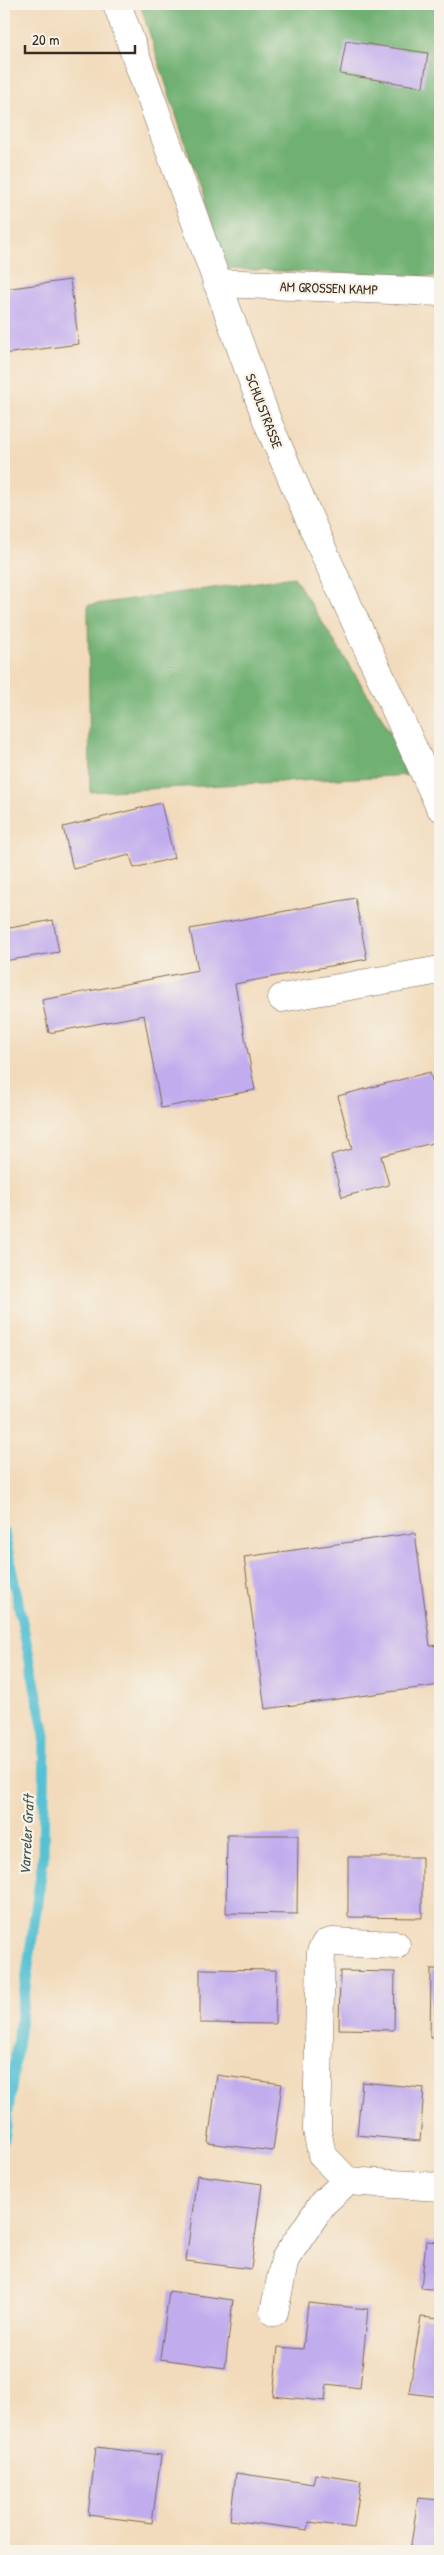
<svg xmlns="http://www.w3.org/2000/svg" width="444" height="2555" font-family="'Patrick Hand',sans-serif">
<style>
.forest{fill:#70b072;stroke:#566d48}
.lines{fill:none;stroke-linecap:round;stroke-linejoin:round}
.stream{stroke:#57c1d3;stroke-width:11}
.building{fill:#c1acee}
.minor-casing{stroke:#7b6855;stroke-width:29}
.minor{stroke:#fff;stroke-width:28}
.labels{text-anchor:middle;stroke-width:4.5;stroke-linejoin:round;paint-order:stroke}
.street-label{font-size:14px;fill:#3b2a1e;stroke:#f7f3e8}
.water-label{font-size:15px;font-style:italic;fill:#435754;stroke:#f7f3e8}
</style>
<rect width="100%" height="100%" fill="#f7f3e8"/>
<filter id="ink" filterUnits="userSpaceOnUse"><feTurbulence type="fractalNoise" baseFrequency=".02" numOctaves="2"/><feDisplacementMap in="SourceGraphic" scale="10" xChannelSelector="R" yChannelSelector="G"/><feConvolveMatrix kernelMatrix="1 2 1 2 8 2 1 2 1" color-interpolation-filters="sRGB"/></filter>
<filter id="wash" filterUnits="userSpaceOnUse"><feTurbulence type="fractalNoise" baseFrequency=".0096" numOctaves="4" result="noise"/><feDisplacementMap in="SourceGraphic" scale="20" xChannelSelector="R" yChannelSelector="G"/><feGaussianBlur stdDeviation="1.12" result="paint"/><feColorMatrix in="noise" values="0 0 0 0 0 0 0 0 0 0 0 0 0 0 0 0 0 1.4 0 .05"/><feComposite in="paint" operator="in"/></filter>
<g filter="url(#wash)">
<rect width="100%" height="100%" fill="#f2dbbc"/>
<g class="forest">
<path d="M140,4H440C440,19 436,55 440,66V277L226,269Z"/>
<polygon points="294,577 381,716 412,775 90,792 88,605"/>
</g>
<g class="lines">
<polyline class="stream" points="4,1533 45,1735 43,1859 4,2139"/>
</g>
<g id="blocks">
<g class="building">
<polygon points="346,41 428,53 423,87 340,74"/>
<polygon points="70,280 79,344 4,354 4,289"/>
<polygon points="161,803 174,858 134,868 130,855 73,869 63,827"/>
<polygon points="355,898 367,959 235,984 255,1090 161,1108 144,1015 49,1033 42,1000 198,970 190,929"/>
<polygon points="53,920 59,952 4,961 4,929"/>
<polygon points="430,1072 440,1113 440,1141 381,1156 389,1185 342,1197 331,1155 352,1149 338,1096"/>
<polygon points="415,1533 430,1646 440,1645 440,1685 265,1709 244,1557"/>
<polygon points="227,1835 298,1835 297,1914 226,1913"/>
<polygon points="348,1857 422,1857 422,1918 348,1917"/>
<polygon points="200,1969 276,1970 275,2024 200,2023"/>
<polygon points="431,1969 440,1969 440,2037 430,2037"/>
<polygon points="340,1971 395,1972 394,2030 339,2029"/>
<polygon points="217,2075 282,2084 273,2151 208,2143"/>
<polygon points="362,2082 424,2088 420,2141 357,2135"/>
<polygon points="197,2175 262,2184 251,2269 186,2261"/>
<polygon points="426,2241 440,2242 440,2290 421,2288"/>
<polygon points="169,2291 233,2300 225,2368 160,2359"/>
<polygon points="308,2303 368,2309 360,2388 327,2384 325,2401 273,2396 278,2347 303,2349"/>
<polygon points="421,2317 440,2319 440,2397 409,2393"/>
<polygon points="96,2447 161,2455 152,2523 88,2515"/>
<polygon points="236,2473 313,2484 315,2474 361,2481 354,2528 309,2522 308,2530 230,2520"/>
<polygon points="418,2498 440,2500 440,2551 410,2551"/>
</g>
</g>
</g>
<g filter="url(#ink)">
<use href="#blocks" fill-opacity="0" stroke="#7b6855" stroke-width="1"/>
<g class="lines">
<g class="minor-casing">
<g id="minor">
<polyline points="117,4 268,423 325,555 440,807"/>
<polyline points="217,283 440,292"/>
<polyline points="282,998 440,970"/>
<polyline points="347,2181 322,2155 317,2130 321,1952 325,1944 332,1942 396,1945"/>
<polyline points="347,2181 440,2187"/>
<polyline points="274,2312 285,2259 323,2203 347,2181"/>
</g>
</g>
<use href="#minor" class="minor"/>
</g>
</g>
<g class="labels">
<g class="street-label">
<text transform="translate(329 288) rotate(2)" y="5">AM GROSSEN KAMP</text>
<text transform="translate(264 411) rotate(69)" y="5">SCHULSTRASSE</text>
</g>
<g class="water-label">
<text transform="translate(27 1835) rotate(-87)" y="5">Varreler Graft</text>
</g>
</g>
<rect width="444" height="2555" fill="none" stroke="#f7f3e8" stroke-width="20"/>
<path d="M25 45v8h110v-8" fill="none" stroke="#3b2a1e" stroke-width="2.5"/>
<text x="32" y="45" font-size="15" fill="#3b2a1e" stroke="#f7f3e8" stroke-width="4" paint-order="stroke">20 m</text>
</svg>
